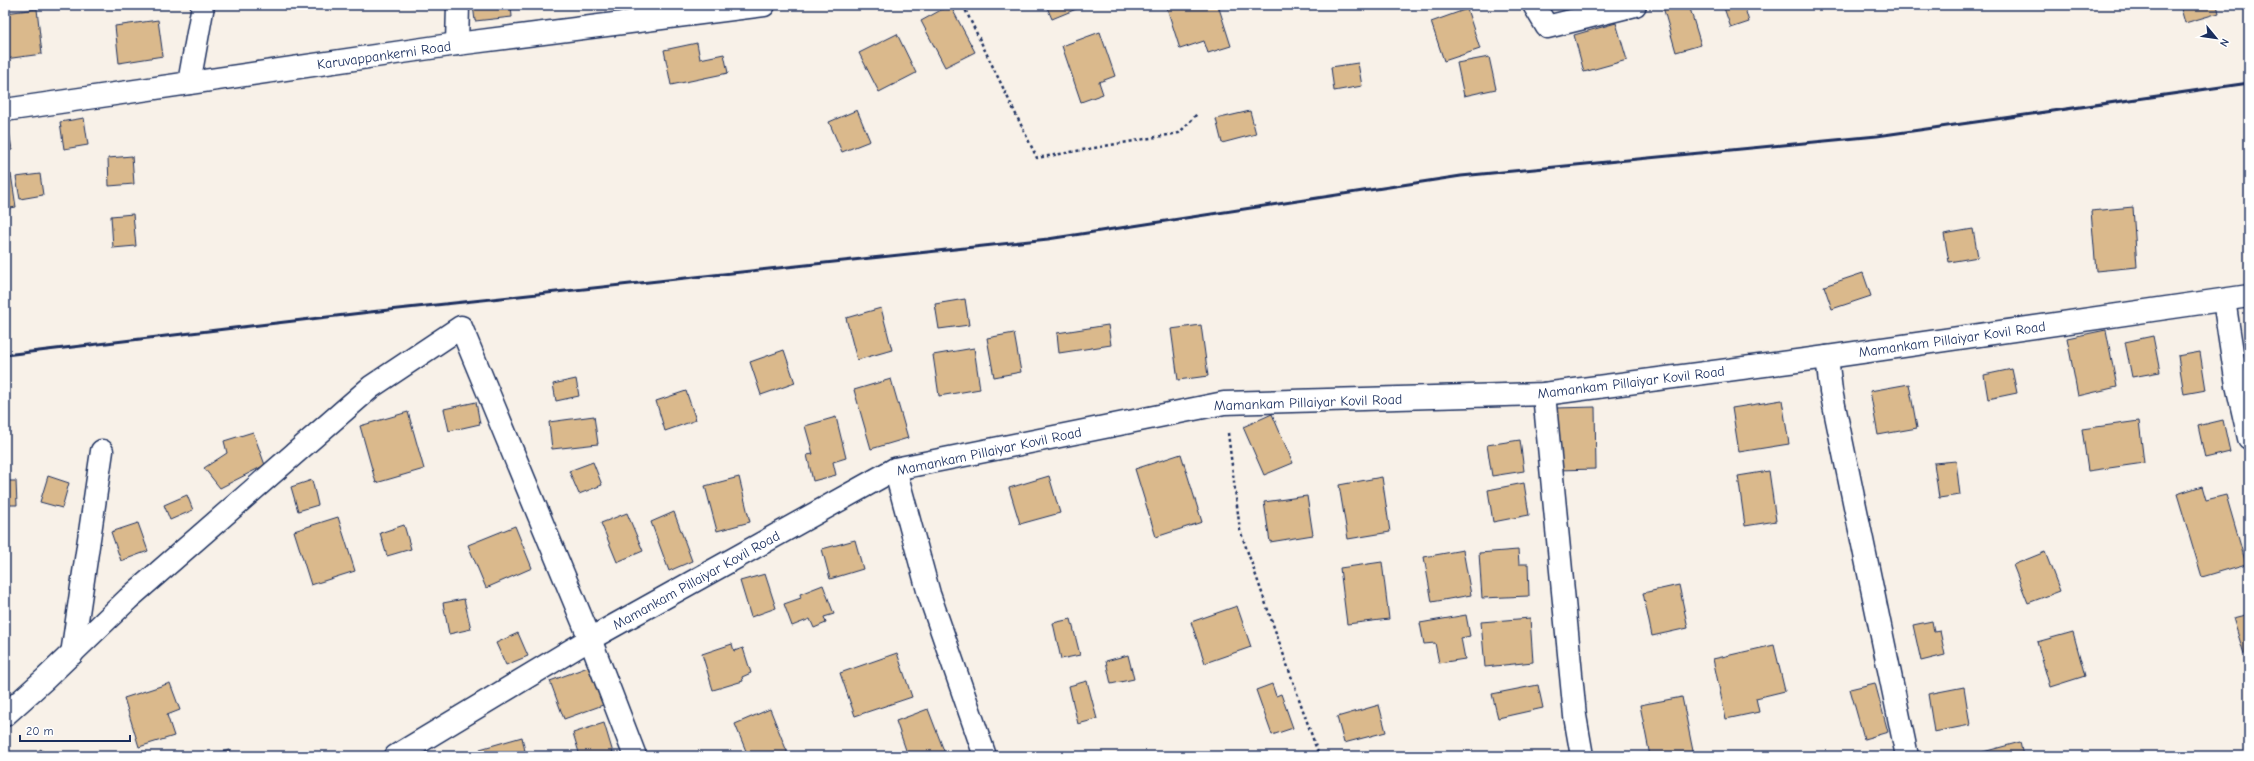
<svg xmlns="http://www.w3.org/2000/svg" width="2254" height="761" font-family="'Comic Neue',sans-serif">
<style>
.building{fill:#dab98c;stroke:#1b2f5e}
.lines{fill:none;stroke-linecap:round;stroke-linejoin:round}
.street-casing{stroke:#1b2f5e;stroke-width:25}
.secondary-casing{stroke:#1b2f5e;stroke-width:25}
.path{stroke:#1b2f5e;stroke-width:2.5;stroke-dasharray:3 3;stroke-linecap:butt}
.street{stroke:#fff;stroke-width:22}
.secondary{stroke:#fff;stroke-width:22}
.rail{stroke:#1b2f5e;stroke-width:3}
.labels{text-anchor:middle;stroke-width:4;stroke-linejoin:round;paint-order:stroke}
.street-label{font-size:14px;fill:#1b2f5e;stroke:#fff}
</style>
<rect width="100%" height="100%" fill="#f8f1e8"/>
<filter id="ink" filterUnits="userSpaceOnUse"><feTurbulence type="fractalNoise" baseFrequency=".025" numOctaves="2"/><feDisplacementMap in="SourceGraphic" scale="8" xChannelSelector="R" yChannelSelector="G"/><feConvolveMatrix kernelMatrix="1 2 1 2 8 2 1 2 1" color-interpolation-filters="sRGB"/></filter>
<g filter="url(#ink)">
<g class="building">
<polygon points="383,5 418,5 418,7"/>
<polygon points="473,5 511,5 512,17 475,21"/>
<polygon points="950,5 975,52 945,67 921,21"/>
<polygon points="1046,5 1086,5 1052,19"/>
<polygon points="1166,5 1218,5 1231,46 1208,53 1204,41 1180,49"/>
<polygon points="1669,5 1689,5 1701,45 1676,52 1663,7"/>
<polygon points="1723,5 1744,5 1749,22 1731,28"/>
<polygon points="2180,5 2217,5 2219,13 2185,23"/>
<polygon points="37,9 42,54 5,59 5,13"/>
<polygon points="1467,9 1480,49 1444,61 1431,22"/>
<polygon points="158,20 163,56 119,63 115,26"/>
<polygon points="1616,23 1627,60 1584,72 1574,35"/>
<polygon points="1100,32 1115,76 1099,82 1103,94 1081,102 1062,46"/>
<polygon points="897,34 916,73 879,92 859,53"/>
<polygon points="697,43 700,59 724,54 728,73 671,85 664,50"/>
<polygon points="1489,57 1496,89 1464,96 1457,63"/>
<polygon points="1358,63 1362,86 1334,91 1331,67"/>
<polygon points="857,110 870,141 842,152 829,122"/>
<polygon points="1250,111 1256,134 1222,143 1216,119"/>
<polygon points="84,118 88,145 64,149 60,122"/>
<polygon points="5,131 9,131 12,150 5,151"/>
<polygon points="132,156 134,184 109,186 108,158"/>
<polygon points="11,174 16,207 5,209 5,175"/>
<polygon points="40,174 43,195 20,199 16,177"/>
<polygon points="2133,207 2137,267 2096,271 2091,211"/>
<polygon points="133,214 136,246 113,248 111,216"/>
<polygon points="1973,229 1978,257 1949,262 1944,234"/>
<polygon points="1863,273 1871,296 1832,309 1824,286"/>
<polygon points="965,299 969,325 939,329 935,304"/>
<polygon points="881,308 892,350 857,360 846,318"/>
<polygon points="1108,325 1111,345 1059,353 1057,333"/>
<polygon points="1201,325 1208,376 1178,380 1171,329"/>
<polygon points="2106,330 2117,387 2078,396 2067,338"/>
<polygon points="1014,333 1021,372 994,377 987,338"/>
<polygon points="2153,336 2160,372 2132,377 2125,342"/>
<polygon points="974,348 980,389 939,396 933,355"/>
<polygon points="784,350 795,383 761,395 750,362"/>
<polygon points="2200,352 2206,390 2184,394 2178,356"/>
<polygon points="2012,369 2017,393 1988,399 1984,375"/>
<polygon points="576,379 579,396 556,401 553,384"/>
<polygon points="891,379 908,438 871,449 854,390"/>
<polygon points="1909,384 1917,428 1878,435 1870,391"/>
<polygon points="686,391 696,420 665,431 656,401"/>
<polygon points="1782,400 1789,444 1739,452 1732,408"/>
<polygon points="476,402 480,424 449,431 444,409"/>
<polygon points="1595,407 1596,469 1558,470 1556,408"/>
<polygon points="408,412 424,469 376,483 360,426"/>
<polygon points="1272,414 1293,463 1264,475 1243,427"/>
<polygon points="594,416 598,444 552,449 549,422"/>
<polygon points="836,417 846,458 833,462 836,475 813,481 807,455 813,454 805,426"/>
<polygon points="2223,420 2230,452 2205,458 2198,426"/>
<polygon points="2139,421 2144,463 2088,471 2082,429"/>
<polygon points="253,432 265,465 220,488 204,468 227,453 224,441"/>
<polygon points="1520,440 1524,471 1492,476 1487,445"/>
<polygon points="1181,454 1202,522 1156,537 1135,469"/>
<polygon points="1956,461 1960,495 1939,498 1934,463"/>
<polygon points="593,462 602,485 579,494 569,471"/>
<polygon points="1769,471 1776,521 1745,526 1738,476"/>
<polygon points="48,476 69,483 62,508 40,502"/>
<polygon points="1049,476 1060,513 1020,524 1009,488"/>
<polygon points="739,477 750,522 717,531 705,486"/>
<polygon points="1382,477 1390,532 1348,539 1339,485"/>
<polygon points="312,480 318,505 298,511 291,487"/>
<polygon points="5,481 16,481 17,505 5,505"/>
<polygon points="1524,483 1529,515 1493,522 1488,490"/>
<polygon points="2202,486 2206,500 2226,495 2246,564 2202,577 2177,494"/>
<polygon points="187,495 193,510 170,520 164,505"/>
<polygon points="1307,496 1313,535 1270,542 1264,502"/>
<polygon points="674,512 692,561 669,571 651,522"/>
<polygon points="627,513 643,551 617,562 601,523"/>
<polygon points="338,517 355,571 311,585 294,531"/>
<polygon points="138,523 148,551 121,561 111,532"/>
<polygon points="404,525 411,549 387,556 380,533"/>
<polygon points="515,526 532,568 486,588 468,545"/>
<polygon points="855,540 863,569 830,579 822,549"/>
<polygon points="1463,550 1471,595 1432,602 1424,557"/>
<polygon points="1518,550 1519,564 1528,564 1529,596 1482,598 1479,553"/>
<polygon points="2045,552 2060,591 2028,603 2013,565"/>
<polygon points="1382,562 1389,619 1347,624 1340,568"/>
<polygon points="765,574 776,608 751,617 740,581"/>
<polygon points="823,585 834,614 824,617 826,623 814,628 810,619 792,626 784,604 801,598 800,594"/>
<polygon points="1679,585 1688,628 1652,636 1643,593"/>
<polygon points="464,599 471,629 449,634 443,603"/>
<polygon points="1237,606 1251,647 1205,663 1191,622"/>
<polygon points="2249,614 2249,660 2247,653 2244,654 2233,618"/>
<polygon points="1466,615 1470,636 1461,638 1465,659 1439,663 1435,643 1424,644 1420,623"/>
<polygon points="1530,618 1533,662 1485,667 1481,622"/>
<polygon points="1071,619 1080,655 1061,659 1053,623"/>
<polygon points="1932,621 1934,632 1940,631 1945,655 1921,661 1913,625"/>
<polygon points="2073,632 2085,676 2050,687 2037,642"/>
<polygon points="518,633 528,656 506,665 496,643"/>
<polygon points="732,644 734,651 743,648 751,673 742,677 743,681 713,690 702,654"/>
<polygon points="1774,645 1785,691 1756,698 1759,712 1726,719 1713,659"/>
<polygon points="897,653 912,697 855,716 840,673"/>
<polygon points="1128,655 1134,679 1111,684 1106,661"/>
<polygon points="588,667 603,705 564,719 550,681"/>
<polygon points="1087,681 1097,719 1078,724 1069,686"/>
<polygon points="170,683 180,710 167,715 174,736 139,747 124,698"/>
<polygon points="1875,683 1888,732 1864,739 1850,689"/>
<polygon points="1272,684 1276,696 1281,694 1293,728 1272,735 1256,690"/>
<polygon points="1538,685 1543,708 1498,718 1492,694"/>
<polygon points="1964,687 1970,725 1934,732 1928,694"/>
<polygon points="1682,697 1694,756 1650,756 1640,705"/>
<polygon points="1379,705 1386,732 1344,743 1337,717"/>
<polygon points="770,709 788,754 783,756 748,756 735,724"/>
<polygon points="928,709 946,756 908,756 896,721"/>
<polygon points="604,723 614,756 580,756 573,733"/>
<polygon points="522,737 526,756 481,756 480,749"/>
<polygon points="2020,742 2023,756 1984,756 1983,752"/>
<polygon points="41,749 46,756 31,756"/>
<polygon points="230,750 232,756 206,756"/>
</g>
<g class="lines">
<g class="street-casing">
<g id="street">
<polyline points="1534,5 1547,27 1635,5"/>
<polyline points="457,44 458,5"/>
<polyline points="189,83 203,5"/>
<polyline points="2224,300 2237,385 2249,438"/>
<polyline points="1827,357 1831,391 1907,756"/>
<polyline points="1544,394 1575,716 1582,756"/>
<polyline points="895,469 929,594 985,756"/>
<polyline points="72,654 102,451"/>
<polyline points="5,715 45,679 128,599 371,387 461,327 590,639 635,756"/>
</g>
</g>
<g class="secondary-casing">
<g id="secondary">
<polyline points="5,110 457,44 764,5"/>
<polyline points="396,756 590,639 895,469 1224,403 1544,394 1827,357 2249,296"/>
</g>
</g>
<g class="path">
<polyline points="963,5 1037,158 1179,133 1198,113"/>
<polyline points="1228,433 1240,530 1319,756"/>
</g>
<use href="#street" class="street"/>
<use href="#secondary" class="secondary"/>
<polyline class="rail" points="5,355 370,312 1048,239 1461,176 1877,136 2249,83"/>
</g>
</g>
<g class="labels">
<g class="street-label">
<text transform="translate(384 55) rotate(-8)" y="5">Karuvappankerni Road</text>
<text transform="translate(1952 339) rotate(-8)" y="5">Mamankam Pillaiyar Kovil Road</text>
<text transform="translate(1631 382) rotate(-7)" y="5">Mamankam Pillaiyar Kovil Road</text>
<text transform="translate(1308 402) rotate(-2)" y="5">Mamankam Pillaiyar Kovil Road</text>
<text transform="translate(989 451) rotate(-12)" y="5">Mamankam Pillaiyar Kovil Road</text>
<text transform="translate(696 580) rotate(-29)" y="5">Mamankam Pillaiyar Kovil Road</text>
</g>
</g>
<rect width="2254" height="761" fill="none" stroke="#fff" stroke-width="20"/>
<rect x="10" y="10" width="2234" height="741" fill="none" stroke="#1b2f5e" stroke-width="1.5" filter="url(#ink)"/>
<g transform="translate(2216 38) rotate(119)" stroke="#ffffff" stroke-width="3" paint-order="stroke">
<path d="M0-3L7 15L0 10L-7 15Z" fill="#1b2f5e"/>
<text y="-6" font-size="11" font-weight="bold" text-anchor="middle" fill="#1b2f5e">N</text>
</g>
<path d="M20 735v6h110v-6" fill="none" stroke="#1b2f5e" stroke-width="2"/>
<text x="26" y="735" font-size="12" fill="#1b2f5e" stroke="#ffffff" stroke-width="3" paint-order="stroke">20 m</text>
</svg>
